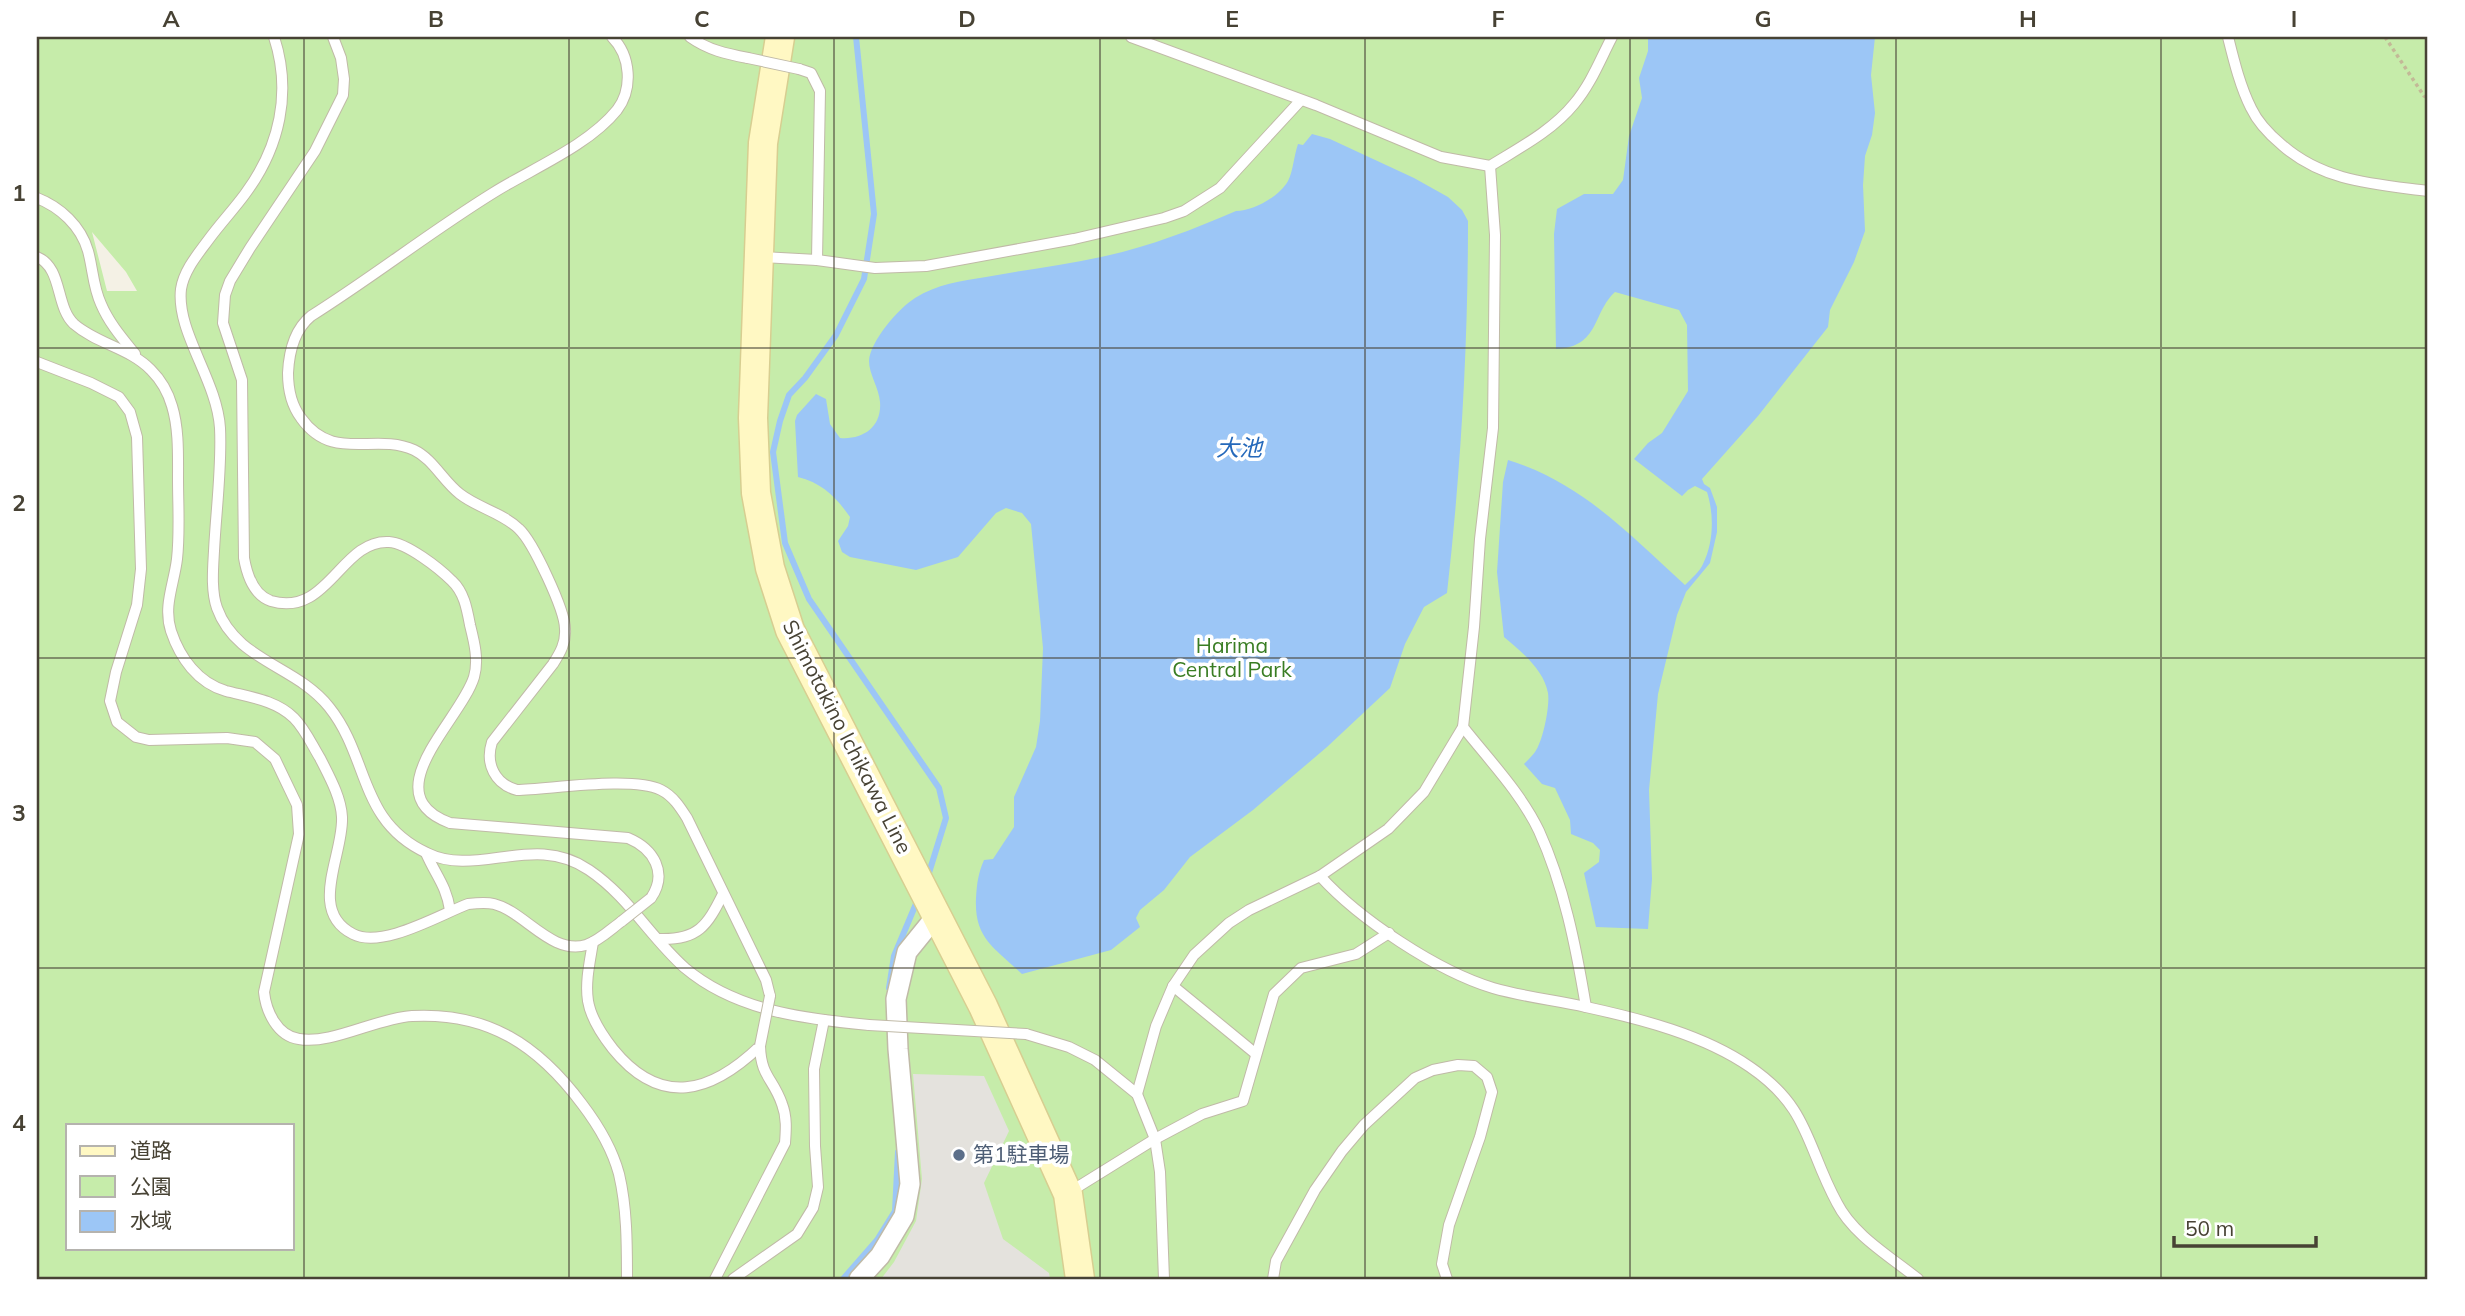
<svg xmlns="http://www.w3.org/2000/svg" width="2465" height="1316" font-family="Mulish,'Noto Sans JP',sans-serif">
<style>
.green{fill:#c6ecaa;fill-rule:evenodd}
.parking{fill:#e4e2dd}
.water{fill:#9cc6f6}
.lines{fill:none;stroke-linecap:round;stroke-linejoin:round}
.stream{stroke:#9cc6f6;stroke-width:6}
.lane-casing{stroke:#c0baa7;stroke-width:12}
.street-casing{stroke:#c0baa7;stroke-width:22}
.secondary-casing{stroke:#d7ce91;stroke-width:31}
.path{stroke:#c3b997;stroke-width:3.5;stroke-dasharray:3.5 3.5;stroke-linecap:butt}
.lane{stroke:#fff;stroke-width:10}
.street{stroke:#fff;stroke-width:19}
.secondary{stroke:#fff8c3;stroke-width:28}
.lane-bridge-casing{stroke:#c0baa7;stroke-width:12;stroke-linecap:butt}
.lane-bridge{stroke:#fff;stroke-width:10}
.grid{fill:none;stroke:#474234;stroke-width:2;stroke-opacity:0.55}
.service-dot{fill:#5c6f8a;stroke:#fff;stroke-width:2.5}
.labels{text-anchor:middle;stroke-width:7;stroke-linejoin:round;paint-order:stroke}
.park-label{font-size:21px;fill:#397d23;stroke:#fff}
.street-label{font-size:21px;fill:#474234;stroke:#fff}
.service-label{font-size:21px;fill:#4e5e75;stroke:#fff;text-anchor:start}
.water-label{font-size:23px;font-style:italic;fill:#2569bb;stroke:#fff}
.neatline{fill:none;stroke:#474234;stroke-width:2.5}
.grid-label{font-size:23px;text-anchor:middle;font-weight:bold;fill:#474234}
</style>
<rect width="100%" height="100%" fill="#f4f1e5"/>
<path class="green" d="M37,37H2428V1279H37ZM92,232L126,272L137,291H107ZM68,1125H292V1248H68Z"/>
<polygon class="parking" points="913,1074 984,1076 1009,1131 984,1183 1003,1239 1049,1273 1050,1279 881,1279 894,1262 916,1221 922,1179"/>
<g class="water">
<path d="M1648,37H1875L1871,75L1875,113L1872,135L1865,156L1863,185L1865,231L1854,262L1830,310L1828,327L1758,416L1702,479L1704,484L1710,488L1717,507V532L1710,563L1686,592L1677,615L1658,694L1649,790L1652,879L1648,929L1596,927L1584,873L1599,862L1600,850L1593,843L1571,834L1570,820L1555,788L1542,784L1524,764C1528,760 1532,756 1535,752C1543,741 1550,706 1548,693C1544,670 1521,651 1504,637L1497,572L1503,482L1508,460C1582,483 1629,534 1685,585C1691,579 1700,571 1703,564C1714,542 1714,514 1707,492L1695,486L1688,490L1682,496L1634,459L1648,443L1662,433L1688,391L1687,325L1679,310L1615,292C1592,313 1600,347 1556,349L1554,234L1557,209L1584,194H1613L1623,180L1629,136L1642,98L1639,78L1648,51Z"/>
<path d="M1312,134L1330,139L1414,178L1448,197L1462,210L1468,221C1468,346 1461,469 1447,593L1424,607L1405,644L1390,688L1327,747L1253,810L1190,857L1164,890L1140,910L1136,918L1140,927L1111,950L1022,974C995,948 974,939 976,898C977,883 978,874 984,860L993,859L1014,827V797L1036,747L1040,721L1043,648L1031,524L1022,513L1006,508L996,513L958,557L916,570L850,557L842,552L838,541L848,526L850,517C836,497 822,483 798,477L795,421L797,415L816,394L826,399L830,424L840,438C863,440 882,427 880,402C879,388 869,374 869,361C870,341 899,308 915,298C937,284 961,281 986,277C1024,270 1063,265 1101,257C1148,247 1192,230 1236,211C1253,211 1279,197 1288,181C1293,172 1294,155 1298,144L1303,145Z"/>
</g>
<g class="lines">
<g class="stream">
<polyline points="856,37 874,214 864,279 836,335 805,378 789,395 780,421 773,452 785,543 809,599 939,788 946,818 928,876"/>
<polyline points="889,988 894,956 918,899"/>
<polyline points="843,1279 877,1240 895,1211 898,1152"/>
</g>
<g class="lane-casing">
<g id="lane">
<path d="M274,37C292,92 280,147 245,194C234,209 220,224 209,239C198,254 184,270 181,289C176,332 217,380 220,428C222,468 216,510 214,551C213,569 211,591 217,608C236,661 297,666 329,707C370,758 358,821 427,853C477,878 534,832 589,870C629,897 650,937 685,968C736,1011 805,1019 869,1025"/>
<path d="M333,37L341,58L344,79L343,95L315,151L250,248L230,281L225,295L223,323L242,380L244,558C247,575 253,595 271,601C328,618 341,539 389,542C407,543 439,568 452,581C464,592 467,609 470,625C474,641 479,660 474,677C461,720 372,794 450,823L628,838C654,849 668,873 651,898"/>
<path d="M612,37C631,56 633,89 617,110C588,146 531,169 493,193C430,232 373,277 311,316C294,330 289,352 288,373C288,389 292,406 301,418C333,463 374,432 414,450C433,459 443,481 460,494C478,508 503,513 519,529C533,542 565,610 565,629C566,643 560,653 553,664L492,742C485,764 495,784 517,790C552,789 633,776 661,790C673,796 680,807 687,818L766,980L770,996"/>
<path d="M690,37C708,50 727,54 748,58"/>
<path d="M1131,37L1316,105L1441,157L1490,166C1519,148 1552,131 1574,104C1591,84 1600,60 1612,37"/>
<path d="M2228,37C2234,61 2240,86 2251,108C2258,123 2270,135 2282,145C2324,182 2375,184 2428,191"/>
<polyline points="799,69 811,73 820,91 817,260"/>
<path d="M37,198C60,207 81,226 88,251C93,269 93,287 101,304C109,323 122,338 135,354"/>
<path d="M37,257C63,268 55,306 74,324C97,344 130,348 151,370C161,380 168,392 172,406C179,429 178,455 178,479C178,506 180,532 177,559C174,584 163,606 171,631C180,658 198,683 226,691C249,697 276,700 294,718C305,729 312,745 320,758C329,776 341,797 342,817C344,854 307,911 353,934C382,949 439,915 468,904C477,903 486,902 494,904C525,912 551,955 586,945C599,941 611,929 622,921"/>
<polyline points="762,257 817,260 875,268 926,266 1074,239 1164,218 1184,211 1220,188 1301,100"/>
<path d="M37,362L91,383L119,397L130,412L137,437L141,569L137,605L116,672L110,701L117,722L136,737L149,740L227,738L255,742L275,759L297,805L299,834L264,992C266,1011 277,1036 299,1039C331,1045 377,1018 412,1016C488,1012 538,1045 582,1104C598,1125 612,1148 619,1174C627,1208 627,1244 627,1279"/>
<path d="M1463,727C1489,760 1521,793 1539,831C1564,886 1576,947 1586,1007"/>
<path d="M426,853C436,876 446,885 450,910"/>
<path d="M1320,876C1359,919 1437,971 1493,988C1524,997 1555,1000 1586,1007C1641,1019 1704,1035 1750,1067C1810,1108 1806,1146 1837,1203C1853,1235 1891,1257 1918,1279"/>
<path d="M660,939C698,940 707,926 723,894"/>
<path d="M593,942C590,961 585,982 588,1001C591,1019 602,1035 613,1049C661,1108 711,1093 760,1046"/>
<polyline points="1173,986 1256,1054"/>
<polyline points="1026,1034 1069,1047 1095,1060 1137,1094 1155,1139 1160,1172 1164,1279"/>
<polyline points="1137,1094 1156,1026 1173,986 1194,955 1229,923 1249,910 1320,876 1388,829 1424,792 1463,727 1474,627 1480,539 1493,428 1495,235 1490,166"/>
<polyline points="1068,1193 1155,1139 1202,1114 1243,1101 1274,994 1301,968 1356,954 1389,933"/>
<path d="M715,1279L785,1143C786,1130 787,1117 782,1104C773,1078 761,1077 760,1046"/>
<polyline points="733,1279 797,1234 813,1208 818,1187 815,1146 814,1069 824,1020"/>
<polyline points="1273,1279 1276,1261 1315,1190 1342,1151 1364,1125 1415,1078 1433,1070 1458,1065 1474,1066 1487,1077 1492,1092 1480,1137 1449,1225 1442,1264 1447,1279"/>
</g>
</g>
<g class="street-casing">
<polyline id="street" points="859,1279 880,1256 904,1216 910,1184 898,1049 896,999 907,952 937,915"/>
</g>
<g class="secondary-casing">
<polyline id="secondary" points="780,37 763,143 753,418 756,493 770,568 790,630 983,1006 1068,1194 1080,1279"/>
</g>
<polyline class="path" points="2385,37 2424,96 2428,98"/>
<use href="#lane" class="lane"/>
<use href="#street" class="street"/>
<use href="#secondary" class="secondary"/>
<g class="lane-bridge-casing">
<g id="lane-bridge">
<polyline points="748,58 799,69"/>
<polyline points="622,921 651,898"/>
<polyline points="869,1025 1026,1034"/>
<polyline points="760,1046 770,996"/>
</g>
</g>
<use href="#lane-bridge" class="lane-bridge"/>
</g>
<path class="grid" d="M304,37V1279M569,37V1279M834,37V1279M1100,37V1279M1365,37V1279M1630,37V1279M1896,37V1279M2161,37V1279M37,348H2428M37,658H2428M37,968H2428"/>
<circle class="service-dot" cx="959" cy="1155" r="7"/>
<g class="labels">
<g class="park-label">
<text x="1232" y="653">Harima<tspan x="1232" dy="24">Central Park</tspan></text>
</g>
<g class="street-label">
<text transform="translate(847 737) rotate(63)" y="7">Shimotakino Ichikawa Line</text>
</g>
<g class="service-label">
<text x="973" y="1162">第1駐車場</text>
</g>
<g class="water-label">
<text x="1239" y="456">大池</text>
</g>
</g>
<rect width="2465" height="1316" fill="none" stroke="#ffffff" stroke-width="77"/>
<rect x="66" y="1124" width="228" height="126" fill="#ffffff" stroke="#b5b3ae" stroke-width="2"/>
<rect x="80" y="1146" width="35" height="10" fill="#fff8c3" stroke="#b5b3ae" stroke-width="2"/>
<text x="130" y="1158" font-size="21" fill="#474234">道路</text>
<rect x="80" y="1176" width="35" height="21" fill="#c6ecaa" stroke="#b5b3ae" stroke-width="2"/>
<text x="130" y="1194" font-size="21" fill="#474234">公園</text>
<rect x="80" y="1211" width="35" height="21" fill="#9cc6f6" stroke="#b5b3ae" stroke-width="2"/>
<text x="130" y="1228" font-size="21" fill="#474234">水域</text>
<path d="M2174 1236v10h142v-10" fill="none" stroke="#474234" stroke-width="3.5"/>
<text x="2185" y="1236" font-size="21" fill="#474234" stroke="#ffffff" stroke-width="5" paint-order="stroke">50 m</text>
<rect x="38" y="38" width="2388" height="1240" class="neatline"/>
<g class="grid-label">
<text x="171" y="27">A</text>
<text x="436" y="27">B</text>
<text x="702" y="27">C</text>
<text x="967" y="27">D</text>
<text x="1232" y="27">E</text>
<text x="1498" y="27">F</text>
<text x="1763" y="27">G</text>
<text x="2028" y="27">H</text>
<text x="2294" y="27">I</text>
<text x="19" y="201">1</text>
<text x="19" y="511">2</text>
<text x="19" y="821">3</text>
<text x="19" y="1131">4</text>
</g>
</svg>
